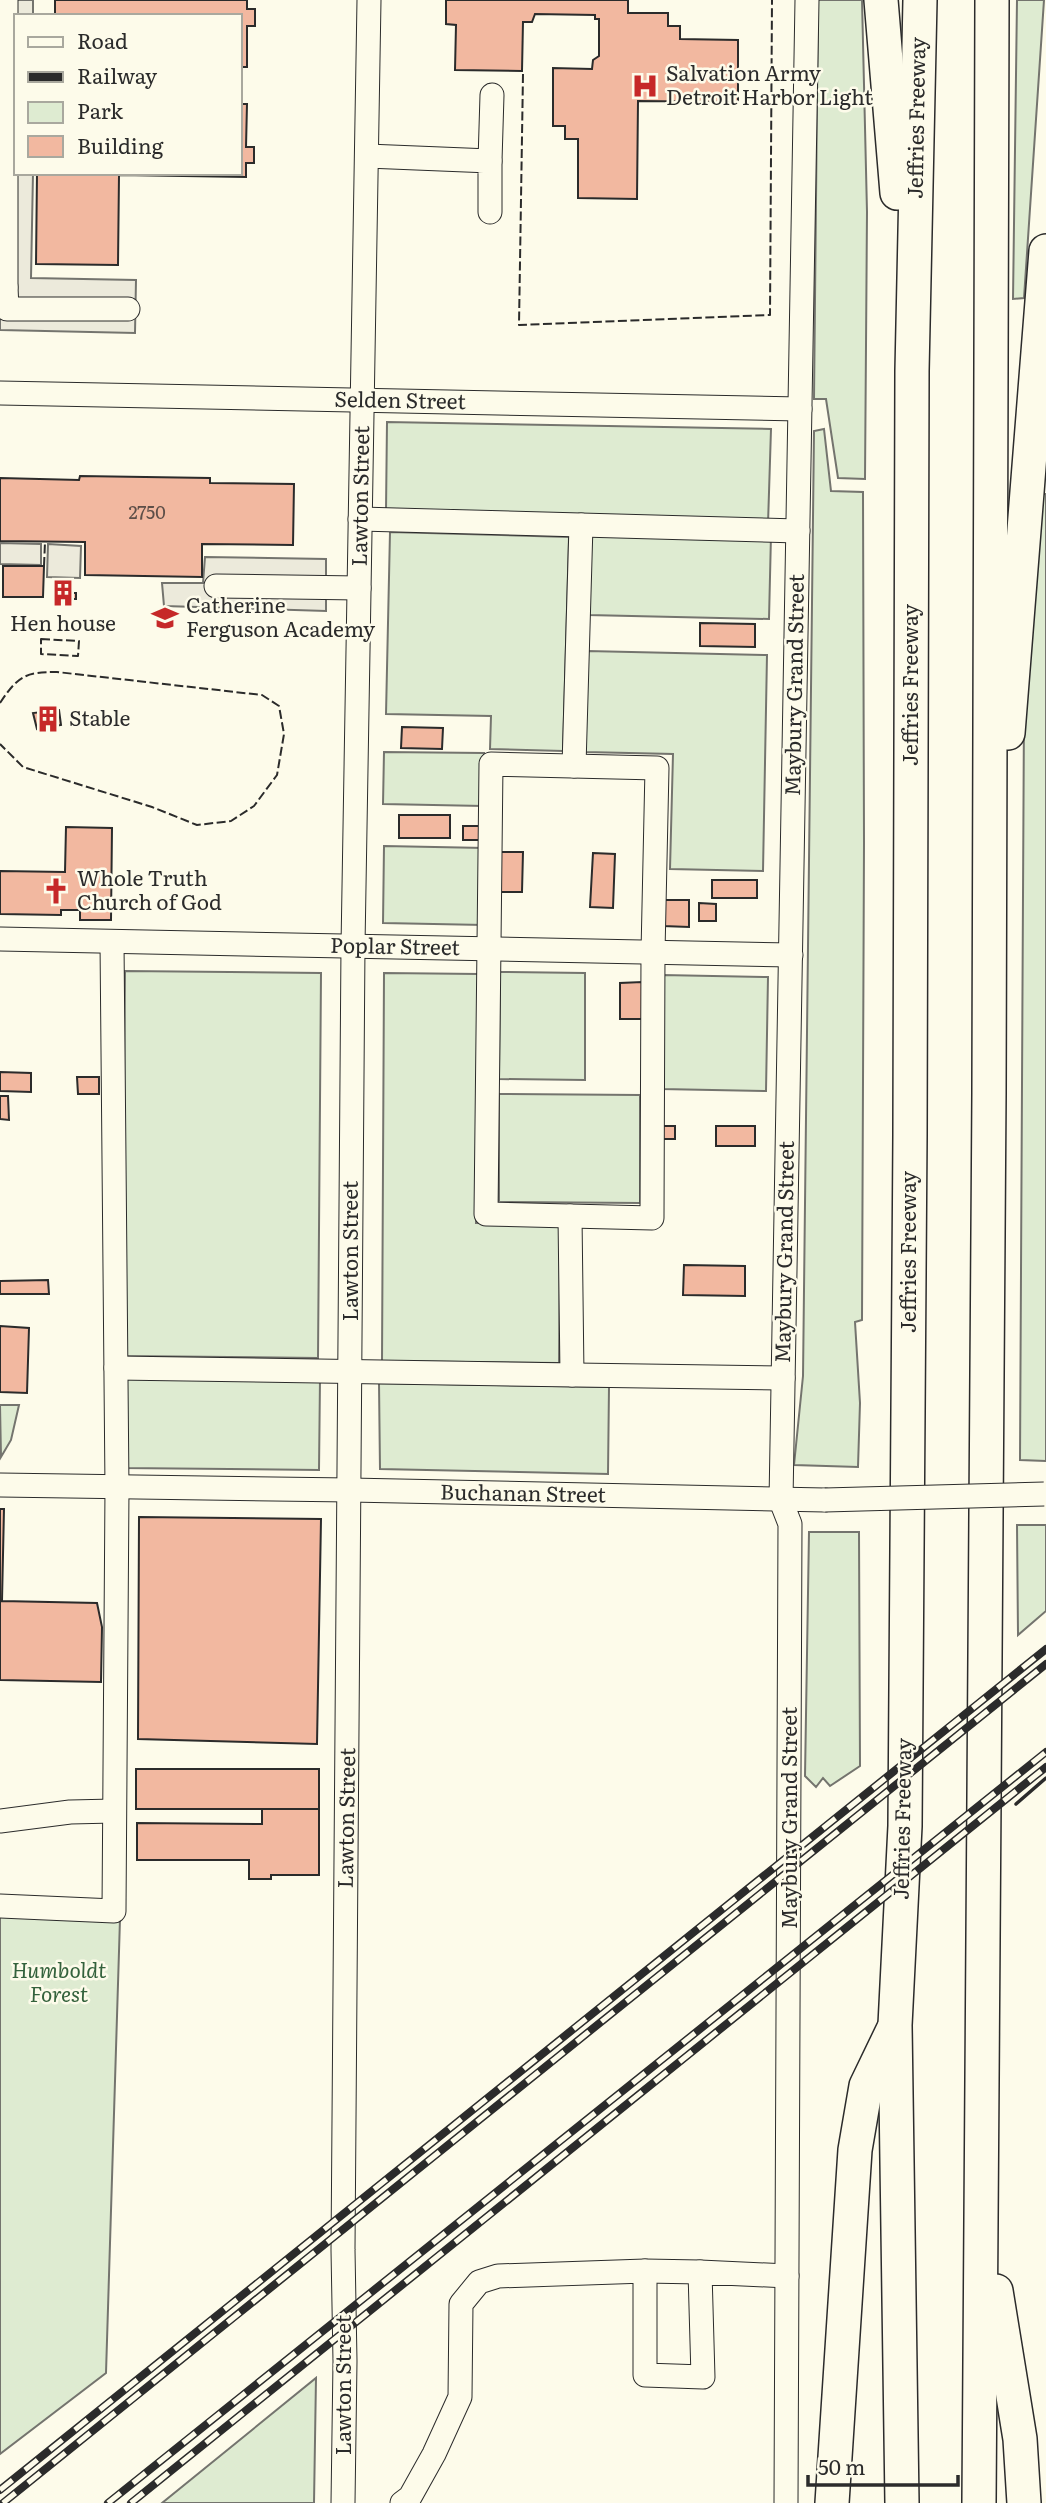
<svg xmlns="http://www.w3.org/2000/svg" width="1046" height="2503" font-family="Literata,serif">
<style>
.green{fill:#deebd1;stroke:#74746e;stroke-width:2}
.parking{fill:#eceadb;stroke:#74746e;stroke-width:2}
.building{fill:#f2b8a0;stroke:#2b2b2b;stroke-width:2}
.lines{fill:none;stroke-linecap:round;stroke-linejoin:round}
.minor-casing{stroke:#2b2b2b;stroke-width:25}
.highway-casing{stroke:#2b2b2b;stroke-width:36}
.minor{stroke:#fdfbea;stroke-width:23}
.highway{stroke:#fdfbea;stroke-width:33}
.rail-casing{stroke:#2b2b2b;stroke-width:8}
.rail{stroke:#fdfbea;stroke-width:5;stroke-dasharray:16;stroke-linecap:butt}
.minor-bridge-casing{stroke:#2b2b2b;stroke-width:25;stroke-linecap:butt}
.minor-bridge{stroke:#fdfbea;stroke-width:23}
.fence{stroke:#2b2b2b;stroke-width:2;stroke-dasharray:9 3.5;stroke-linecap:butt}
.wall{stroke:#2b2b2b;stroke-width:3.5}
.labels{text-anchor:middle;stroke-width:5;stroke-linejoin:round;paint-order:stroke}
.number-label{font-size:18px;fill:#5d4e48}
.poi-label{font-size:21px;fill:#2b2b2b;stroke:#fdfbea;text-anchor:start}
.street-label{font-size:21px;fill:#2b2b2b;stroke:#fdfbea}
.park-label{font-size:21px;font-style:italic;fill:#34623c;stroke:#fdfbea}
</style>
<rect width="100%" height="100%" fill="#fdfbea"/>
<g class="green">
<polygon points="818,0 862,0 867,212 865,479 838,478 826,399 814,399"/>
<polygon points="1017,0 1044,0 1024,298 1013,299"/>
<polygon points="387,422 771,429 768,524 386,510"/>
<polygon points="824,429 831,491 863,492 864,843 862,1320 855,1322 860,1403 858,1467 794,1465 803,1376 814,431"/>
<polygon points="1035,494 1046,494 1046,1461 1020,1460 1024,709"/>
<polygon points="589,531 771,535 769,619 588,615"/>
<polygon points="390,532 569,537 563,751 490,749 491,716 386,714"/>
<polygon points="587,651 767,655 763,871 670,869 673,754 585,752"/>
<polygon points="384,752 484,753 483,806 383,804"/>
<polygon points="384,846 485,848 484,925 383,923"/>
<polygon points="125,971 321,973 318,1358 122,1356"/>
<polygon points="500,972 585,973 585,1080 499,1079"/>
<polygon points="384,973 479,974 476,1223 560,1224 559,1363 382,1361"/>
<polygon points="662,975 768,977 766,1091 661,1089"/>
<polygon points="499,1094 640,1095 640,1203 499,1202"/>
<polygon points="123,1376 320,1379 319,1470 122,1468"/>
<polygon points="379,1383 609,1387 608,1474 380,1469"/>
<polygon points="0,1405 19,1405 11,1440 1,1457"/>
<polygon points="1017,1525 1046,1525 1046,1611 1018,1635"/>
<polygon points="809,1532 859,1532 860,1766 830,1786 823,1778 816,1787 805,1776"/>
<polygon points="0,1915 120,1919 106,2373 0,2454"/>
<polygon points="316,2378 314,2503 162,2503"/>
</g>
<g class="parking">
<polygon points="0,0 33,0 33,16 16,16 16,173 33,173 31,278 136,280 135,333 0,330"/>
<polygon points="0,543 41,544 41,565 0,564"/>
<polygon points="48,544 81,546 80,578 47,577"/>
<polygon points="205,557 326,559 326,611 164,606 162,583 203,583"/>
</g>
<g class="building">
<polygon points="55,0 247,0 247,9 255,9 255,26 247,26 247,67 240,67 240,16 55,16"/>
<polygon points="446,0 628,0 628,13 668,13 668,26 680,26 680,39 738,40 738,102 638,101 637,199 578,198 578,139 565,139 565,126 553,126 553,68 592,69 593,60 599,56 599,19 595,19 595,15 535,14 532,22 523,22 522,71 455,70 456,25 446,24"/>
<polygon points="240,104 247,104 246,147 254,147 254,163 246,163 246,177 119,175 118,265 36,264 37,173 240,173"/>
<polygon points="80,476 210,478 210,483 294,484 293,545 202,544 202,577 85,575 85,542 0,541 0,478 79,480"/>
<polygon points="3,566 44,566 43,597 3,597"/>
<polygon points="62,587 71,587 71,593 76,593 76,599 53,599 53,591 62,591"/>
<polygon points="700,623 755,624 755,647 700,646"/>
<polygon points="59,710 61,725 37,729 33,713"/>
<polygon points="402,727 443,728 442,749 401,748"/>
<rect x="399" y="815" width="51" height="23"/>
<rect x="463" y="826" width="18" height="14"/>
<polygon points="66,827 112,828 111,920 80,920 80,910 61,910 61,915 0,914 0,871 65,872"/>
<polygon points="501,852 523,852 522,892 501,892"/>
<polygon points="593,853 615,854 613,908 590,907"/>
<rect x="712" y="880" width="45" height="18"/>
<polygon points="664,900 689,900 689,927 663,926"/>
<polygon points="699,903 716,904 716,921 699,921"/>
<polygon points="642,982 642,1019 620,1019 620,983"/>
<polygon points="0,1072 31,1073 31,1092 0,1091"/>
<polygon points="77,1077 99,1077 99,1094 78,1094"/>
<polygon points="0,1096 8,1096 9,1120 0,1119"/>
<rect x="663" y="1126" width="12" height="13"/>
<rect x="716" y="1126" width="39" height="20"/>
<polygon points="684,1265 745,1266 745,1296 683,1295"/>
<polygon points="48,1280 49,1294 0,1294 0,1281"/>
<polygon points="0,1326 29,1328 27,1393 0,1392"/>
<polygon points="0,1509 4,1509 2,1601 97,1603 102,1627 101,1682 0,1680"/>
<polygon points="139,1517 321,1519 317,1744 138,1739"/>
<rect x="136" y="1769" width="183" height="40"/>
<polygon points="262,1809 319,1809 319,1875 271,1875 271,1879 249,1879 249,1860 137,1860 137,1823 262,1824"/>
</g>
<g class="lines">
<g class="minor-casing">
<g id="minor">
<polyline points="367,156 490,161 490,212"/>
<polyline points="490,161 492,95"/>
<polyline points="0,287 6,287 6,0"/>
<polyline points="6,287 7,309 128,309"/>
<polyline points="0,393 800,409"/>
<polyline points="360,519 798,531"/>
<polyline points="216,586 359,588"/>
<polygon points="491,764 657,768 653,952 652,1218 486,1214"/>
<polyline points="574,766 581,525"/>
<polyline points="0,939 791,955"/>
<polyline points="570,1216 572,1375"/>
<polyline points="116,1368 783,1378"/>
<polyline points="0,1485 350,1490 825,1500"/>
<polyline points="0,1821 70,1812 114,1811"/>
<polyline points="0,1906 114,1911 117,1488 112,942"/>
<polyline points="645,2271 700,2272"/>
<polyline points="343,2503 345,2361 343,2250 353,946 369,0"/>
<polyline points="402,2503 410,2497 434,2454 460,2397 461,2304 479,2282 498,2276 645,2271 645,2375 703,2377 700,2272 787,2276"/>
<polyline points="786,2503 790,1524 781,1501 807,0"/>
</g>
</g>
<g class="highway-casing">
<g id="highway">
<polyline points="881,0 897,193"/>
<polyline points="1008,733 1046,251"/>
<polyline points="996,2291 1020,2439 1024,2503"/>
<polyline points="832,2503 855,2150 866,2086 893,2030"/>
<polyline points="902,2503 895,2025 905,1826 910,1135 912,371 920,0"/>
<polyline points="979,2503 989,1093 992,0"/>
</g>
</g>
<use href="#minor" class="minor"/>
<use href="#highway" class="highway"/>
<g class="rail-casing">
<g id="rail">
<polyline points="0,2490 1046,1649"/>
<polyline points="3,2503 1046,1664"/>
<polyline points="108,2503 1046,1752"/>
<polyline points="131,2503 1046,1767"/>
</g>
</g>
<use href="#rail" class="rail"/>
<g class="minor-bridge-casing">
<polyline id="minor-bridge" points="825,1500 1044,1494"/>
</g>
<use href="#minor-bridge" class="minor-bridge"/>
<g class="fence">
<polyline points="523,74 519,325 770,315 772,0"/>
<polyline points="44,566 45,542"/>
<polygon points="41,639 79,641 78,656 41,654"/>
<path d="M0,703C18,676 25,672 57,672L262,695L279,706L284,734L277,775L254,806L231,821L197,825L152,807L23,767L0,744"/>
</g>
<polyline class="wall" points="1016,1804 1046,1778"/>
</g>
<defs>
<g id="hospital-bare" transform="scale(2.1)"><path d="M-5-5h3v3.5h4V-5h3V5h-3V1.5h-4V5h-3Z" fill="#c62828" stroke="#fdfbea" stroke-width="2.5" paint-order="stroke"/></g>
<g id="building-bare" transform="scale(2.1)"><path d="M-4-6H4V6H1V3H-1V6H-4ZM-2.5-4.3h1.7v1.8h-1.7ZM.8-4.3h1.7v1.8H.8ZM-2.5-1h1.7V.8h-1.7ZM.8-1h1.7V.8H.8Z" fill="#c62828" stroke="#fdfbea" stroke-width="2.5" paint-order="stroke"/></g>
<g id="school-bare" transform="scale(2.1)"><path d="M0-5L7-2L0 1L-7-2ZM-4 1L0 2.5L4 1V4Q0 6-4 4Z" fill="#c62828" stroke="#fdfbea" stroke-width="2.5" paint-order="stroke"/></g>
<g id="church-bare" transform="scale(2.1)"><path d="M-1.2-6h2.4v3.5h3.3v2.4h-3.3V6h-2.4V-.1h-3.3v-2.4h3.3Z" fill="#c62828" stroke="#fdfbea" stroke-width="2.5" paint-order="stroke"/></g>
</defs>
<g fill-rule="evenodd">
<use href="#hospital-bare" x="645" y="86"/>
<use href="#building-bare" x="63" y="593"/>
<use href="#school-bare" x="165" y="618"/>
<use href="#building-bare" x="48" y="719"/>
<use href="#church-bare" x="56" y="891"/>
</g>
<g class="labels">
<g class="number-label">
<text x="147" y="519">2750</text>
</g>
<g class="poi-label">
<text x="666" y="81">Salvation Army<tspan x="666" dy="24">Detroit Harbor Light</tspan></text>
<text x="186" y="613">Catherine<tspan x="186" dy="24">Ferguson Academy</tspan></text>
<text x="63" y="631" text-anchor="middle">Hen house</text>
<text x="69" y="726">Stable</text>
<text x="77" y="886">Whole Truth<tspan x="77" dy="24">Church of God</tspan></text>
</g>
<g class="street-label">
<text transform="translate(917 118) rotate(-89)" y="7">Jeffries Freeway</text>
<text transform="translate(400 401) rotate(1)" y="7">Selden Street</text>
<text transform="translate(361 496) rotate(-89)" y="7">Lawton Street</text>
<text transform="translate(795 685) rotate(-89)" y="7">Maybury Grand Street</text>
<text transform="translate(911 685) rotate(-90)" y="7">Jeffries Freeway</text>
<text transform="translate(395 947) rotate(1)" y="7">Poplar Street</text>
<text transform="translate(351 1251) rotate(-90)" y="7">Lawton Street</text>
<text transform="translate(785 1252) rotate(-89)" y="7">Maybury Grand Street</text>
<text transform="translate(909 1252) rotate(-90)" y="7">Jeffries Freeway</text>
<text transform="translate(523 1494) rotate(1)" y="7">Buchanan Street</text>
<text transform="translate(347 1818) rotate(-89)" y="7">Lawton Street</text>
<text transform="translate(790 1818) rotate(-90)" y="7">Maybury Grand Street</text>
<text transform="translate(903 1819) rotate(-89)" y="7">Jeffries Freeway</text>
<text transform="translate(344 2385) rotate(-90)" y="7">Lawton Street</text>
</g>
<g class="park-label">
<text x="59" y="1978">Humboldt<tspan x="59" dy="24">Forest</tspan></text>
</g>
</g>
<rect x="14" y="14" width="228" height="161" fill="#fdfbea" stroke="#a9a89e" stroke-width="2"/>
<rect x="28" y="37" width="35" height="10" fill="#fdfbea" stroke="#a9a89e" stroke-width="2"/>
<text x="77" y="49" font-size="21" fill="#2b2b2b">Road</text>
<rect x="28" y="72" width="35" height="10" fill="#2b2b2b" stroke="#a9a89e" stroke-width="2"/>
<text x="77" y="84" font-size="21" fill="#2b2b2b">Railway</text>
<rect x="28" y="102" width="35" height="21" fill="#deebd1" stroke="#a9a89e" stroke-width="2"/>
<text x="77" y="119" font-size="21" fill="#2b2b2b">Park</text>
<rect x="28" y="136" width="35" height="21" fill="#f2b8a0" stroke="#a9a89e" stroke-width="2"/>
<text x="77" y="154" font-size="21" fill="#2b2b2b">Building</text>
<path d="M808 2475v10h150v-10" fill="none" stroke="#2b2b2b" stroke-width="3.5"/>
<text x="818" y="2475" font-size="21" fill="#2b2b2b" stroke="#fdfbea" stroke-width="5" paint-order="stroke">50 m</text>
</svg>
